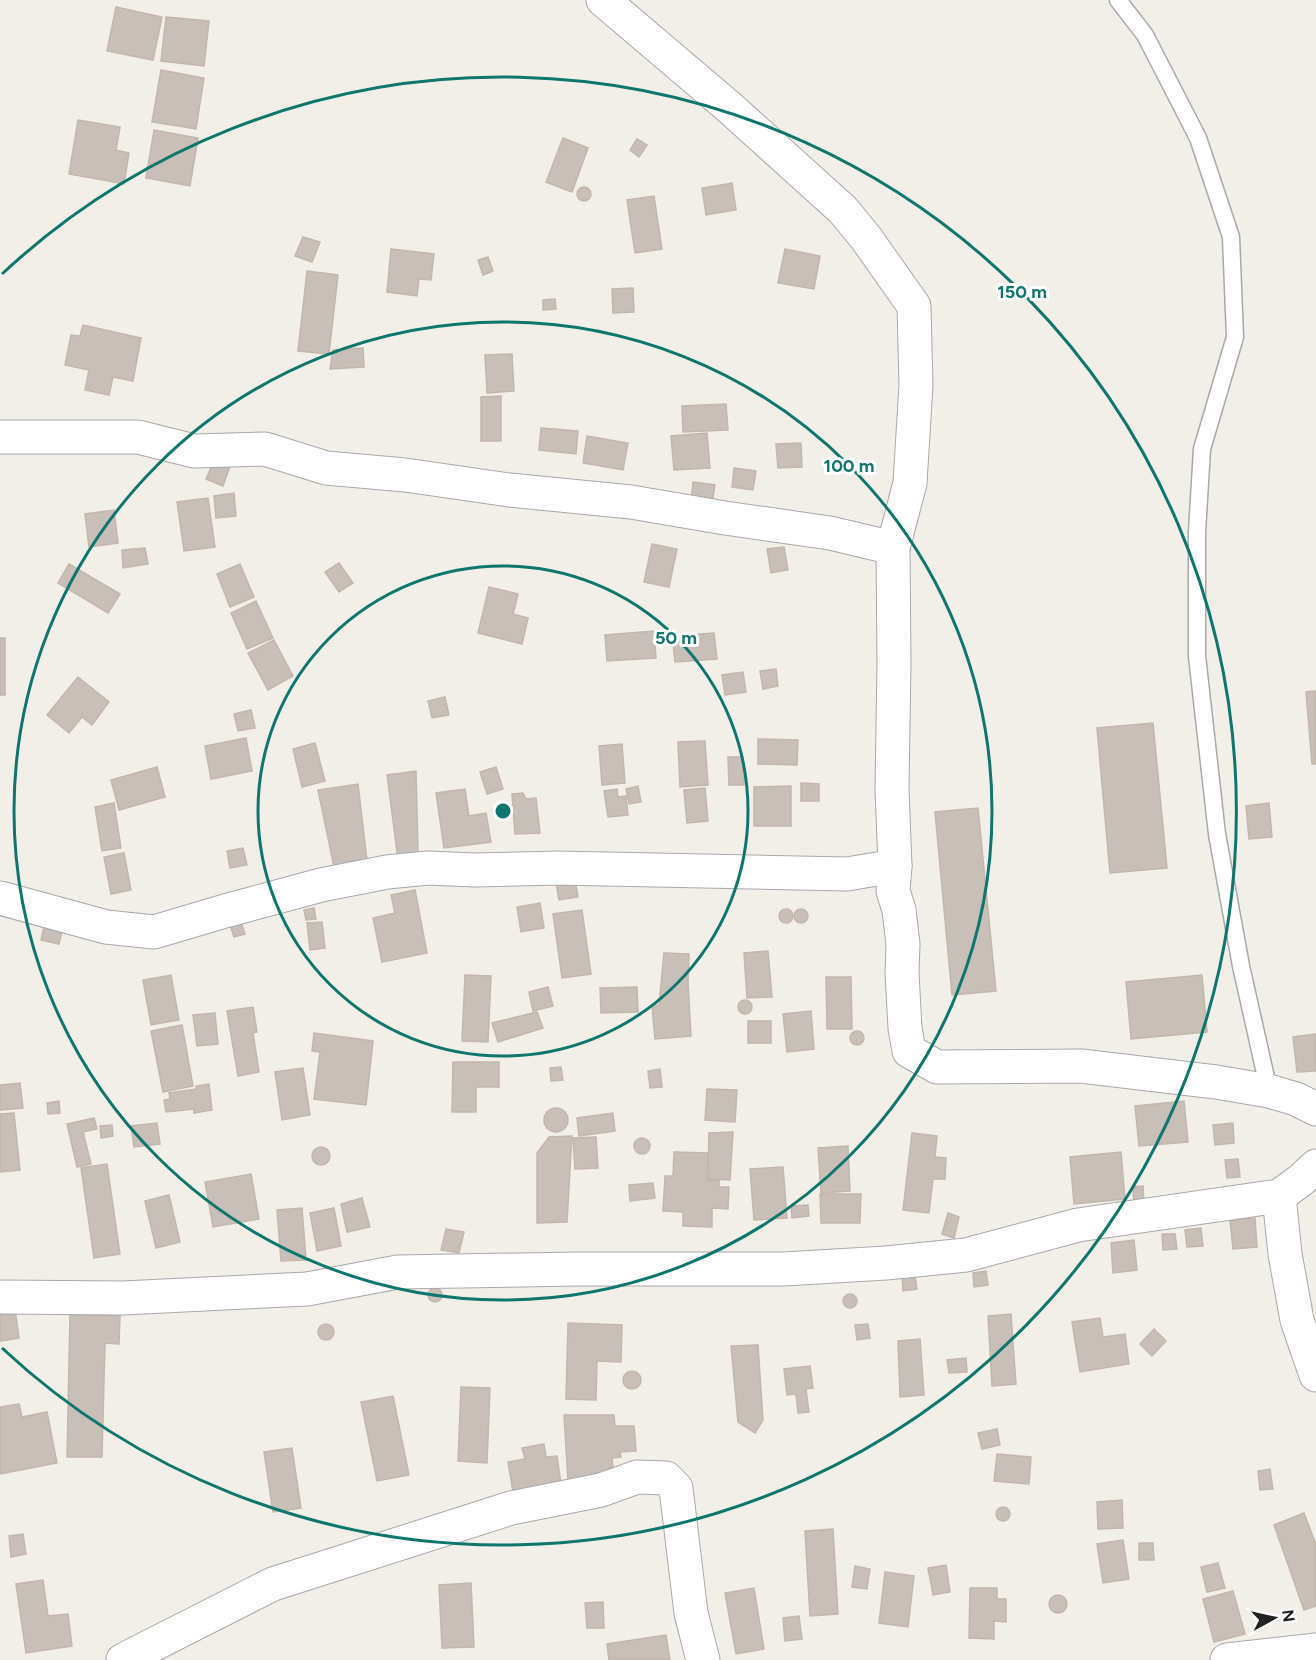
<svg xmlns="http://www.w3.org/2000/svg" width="1316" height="1660" font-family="Figtree,sans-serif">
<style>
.building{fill:#c7bfb8;stroke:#c4b6ab;stroke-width:1.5}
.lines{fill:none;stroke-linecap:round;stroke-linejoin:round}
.service-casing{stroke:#a9a9a9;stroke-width:19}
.minor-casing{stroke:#a9a9a9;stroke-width:35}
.service{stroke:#fff;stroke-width:16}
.minor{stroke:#fff;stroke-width:33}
.ring{fill:none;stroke:#0f766e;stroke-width:3}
.centre{fill:#0f766e;stroke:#fff;stroke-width:3}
.ring-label{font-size:18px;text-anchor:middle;font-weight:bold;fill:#0f766e;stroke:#fff;stroke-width:6;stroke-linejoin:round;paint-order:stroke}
</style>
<rect width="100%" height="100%" fill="#f2efe9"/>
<g class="building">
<polygon points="116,7 162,17 153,60 107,51"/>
<polygon points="166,17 209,21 204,66 161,61"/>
<polygon points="161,70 204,78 196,129 152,122"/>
<polygon points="78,120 120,127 116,150 129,153 124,184 69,174"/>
<polygon points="154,130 198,138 190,186 146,178"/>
<polygon points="563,138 588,148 572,192 546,182"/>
<polygon points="637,139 647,145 639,157 630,150"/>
<polygon points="732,183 736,210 706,215 702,188"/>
<circle cx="584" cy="194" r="7"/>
<polygon points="654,196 662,249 635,253 627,200"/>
<polygon points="303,237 320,242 312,262 295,256"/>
<polygon points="391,249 434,254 431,280 419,279 417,296 387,292"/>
<polygon points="785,249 820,256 814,289 778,283"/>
<polygon points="488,257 493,271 483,275 478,260"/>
<polygon points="307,271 338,275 329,354 298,351"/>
<polygon points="633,288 634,312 613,313 612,289"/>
<polygon points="555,299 556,309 543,310 543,300"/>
<polygon points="83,325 141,338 133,381 113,377 109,395 85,390 89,370 65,365 71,335 80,336"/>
<polygon points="363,348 364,367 330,369 333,350"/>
<polygon points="512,354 514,391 487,393 485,355"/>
<polygon points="501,396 501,441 481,441 481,397"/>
<polygon points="726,404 728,430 683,432 682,406"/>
<polygon points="541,428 578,431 576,454 539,450"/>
<polygon points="707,433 710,468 674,470 671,436"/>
<polygon points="587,436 628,443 623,470 583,463"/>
<polygon points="801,443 802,467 778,468 776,444"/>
<polygon points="214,460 230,466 223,486 206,479"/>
<polygon points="734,468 756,471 753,490 732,487"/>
<polygon points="693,482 715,485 712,504 691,501"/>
<polygon points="234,493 236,516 216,518 214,496"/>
<polygon points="208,498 215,547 184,551 177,502"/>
<polygon points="114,510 118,543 89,547 85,514"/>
<polygon points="652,544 677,549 669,587 644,582"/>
<polygon points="784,547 788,570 771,573 767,549"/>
<polygon points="145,548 148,564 123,568 122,550"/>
<polygon points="339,563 353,583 339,592 325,572"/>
<polygon points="69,564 120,594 108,613 58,583"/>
<polygon points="240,564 254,597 230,607 217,574"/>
<polygon points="489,587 518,594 513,614 528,618 522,644 478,633"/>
<polygon points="256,601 273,638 247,649 231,613"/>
<polygon points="654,631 656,658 607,661 605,635"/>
<polygon points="714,633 717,659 675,662 672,636"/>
<rect x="0" y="638" width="5" height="57"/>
<polygon points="274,640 293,676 268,690 248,653"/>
<polygon points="776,669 778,686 763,689 760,671"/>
<polygon points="743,672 746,692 725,695 722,675"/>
<polygon points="78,677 109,702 92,725 82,717 69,733 47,715"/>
<polygon points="1316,691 1316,764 1312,764 1306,692"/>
<polygon points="445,697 449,715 432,718 428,701"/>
<polygon points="251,710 255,728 238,731 234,714"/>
<polygon points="1153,723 1167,868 1110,873 1097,728"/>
<polygon points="246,738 252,771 211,779 205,746"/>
<polygon points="758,739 798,740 797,765 758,764"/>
<polygon points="705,741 708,785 680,787 678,742"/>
<polygon points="315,743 325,781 302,787 293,749"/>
<polygon points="622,744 625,783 602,785 599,746"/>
<polygon points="728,757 743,757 744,785 729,785"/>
<polygon points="157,767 165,797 119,810 111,780"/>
<polygon points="496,767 503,789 487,794 480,772"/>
<polygon points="416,771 418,853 398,859 387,775"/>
<polygon points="801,783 819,784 819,801 801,801"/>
<polygon points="358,784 367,861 334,867 318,790"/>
<polygon points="638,786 641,802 629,804 626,789"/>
<polygon points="791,786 791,826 754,826 754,787"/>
<polygon points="705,788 708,821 687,823 684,790"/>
<polygon points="465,789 469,816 486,813 491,842 444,848 436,793"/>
<polygon points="617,789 618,797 626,796 628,815 608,817 604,791"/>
<polygon points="523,793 526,799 536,798 540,833 515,834 512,794"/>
<polygon points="114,803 121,848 102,851 95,807"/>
<polygon points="1269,803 1272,837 1249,839 1246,806"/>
<polygon points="978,808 996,991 952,995 935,812"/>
<polygon points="243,848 247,865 230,868 227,851"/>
<polygon points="124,853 131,890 111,894 104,857"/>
<polygon points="575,880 578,897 559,900 556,883"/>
<polygon points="415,890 427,953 382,962 373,918 395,913 391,895"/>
<polygon points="540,903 544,928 521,932 517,907"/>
<polygon points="314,908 316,919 306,920 304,910"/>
<circle cx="786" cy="916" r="7"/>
<circle cx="801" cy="916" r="7"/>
<polygon points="582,910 591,974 562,978 553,914"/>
<polygon points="45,922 63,927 59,944 41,940"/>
<polygon points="241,922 245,934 234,937 230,925"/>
<polygon points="322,922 325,948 310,950 307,923"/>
<polygon points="768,951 772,997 747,998 744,953"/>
<polygon points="664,953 689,954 688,983 691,1036 655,1039 652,1006 659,1005"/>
<polygon points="171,975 179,1020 151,1025 143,980"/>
<polygon points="465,975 491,976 488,1042 462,1041"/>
<polygon points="1202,975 1207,1032 1131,1039 1126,982"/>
<polygon points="826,977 851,977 852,1029 827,1029"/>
<polygon points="548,987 553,1006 533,1011 529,992"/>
<polygon points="637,987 638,1012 601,1013 600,988"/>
<circle cx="745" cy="1007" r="7"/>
<polygon points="253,1007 257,1032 253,1033 259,1072 238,1076 227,1011"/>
<polygon points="811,1011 814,1049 787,1052 783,1014"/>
<polygon points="537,1012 543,1028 498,1042 492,1023"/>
<polygon points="215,1013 218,1044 197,1046 193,1015"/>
<rect x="748" y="1021" width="23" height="22"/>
<polygon points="182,1025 193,1086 163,1092 151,1031"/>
<circle cx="857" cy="1038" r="7"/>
<polygon points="314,1033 373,1041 366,1105 314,1099 320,1052 312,1051"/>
<polygon points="1316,1034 1316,1071 1297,1072 1293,1037"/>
<polygon points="453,1062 499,1062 499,1087 476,1087 476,1112 452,1112"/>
<polygon points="561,1067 563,1080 551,1081 550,1068"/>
<polygon points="303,1068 310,1115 282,1120 275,1072"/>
<polygon points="660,1069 662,1087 650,1088 648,1071"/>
<polygon points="20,1083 23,1108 0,1110 0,1085"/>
<polygon points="209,1084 212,1110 194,1113 194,1109 166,1112 164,1100 170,1099 169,1093 197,1089 196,1086"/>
<polygon points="707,1089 737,1090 735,1122 705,1120"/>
<polygon points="59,1101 60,1113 48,1114 47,1103"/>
<polygon points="1184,1101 1188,1142 1139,1146 1135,1106"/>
<circle cx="556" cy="1120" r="12"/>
<polygon points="14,1113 20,1170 0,1172 0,1114"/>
<polygon points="613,1113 615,1131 579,1136 577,1118"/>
<polygon points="94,1118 97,1129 83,1132 91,1164 77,1167 67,1124"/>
<polygon points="157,1123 160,1144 134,1147 131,1126"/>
<polygon points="1233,1123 1234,1143 1215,1145 1213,1125"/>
<polygon points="112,1125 113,1136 101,1138 100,1126"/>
<polygon points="733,1132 730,1180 708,1179 709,1133"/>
<polygon points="912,1133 937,1136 935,1157 946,1158 945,1179 933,1179 929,1213 903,1210"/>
<polygon points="572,1136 567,1222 537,1223 537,1153 549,1137"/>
<polygon points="596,1137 598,1168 575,1169 573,1138"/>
<circle cx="642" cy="1146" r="8"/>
<polygon points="848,1146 850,1191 821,1193 818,1148"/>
<circle cx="321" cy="1156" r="9"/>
<polygon points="674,1152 708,1153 707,1180 719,1180 719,1187 729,1187 728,1209 712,1208 712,1227 683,1226 683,1212 663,1211 665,1176 673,1176"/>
<polygon points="1121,1152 1125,1199 1074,1204 1070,1157"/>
<polygon points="1238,1159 1240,1177 1227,1178 1225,1160"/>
<polygon points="107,1164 120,1254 94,1258 81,1168"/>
<polygon points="783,1167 787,1218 754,1220 750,1169"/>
<polygon points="251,1174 259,1219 213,1227 205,1182"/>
<polygon points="653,1183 655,1198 630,1201 629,1185"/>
<polygon points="1143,1186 1144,1203 1134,1204 1133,1187"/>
<polygon points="820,1194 861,1194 860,1223 821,1223"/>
<polygon points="169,1195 180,1242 156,1248 145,1201"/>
<polygon points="362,1198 370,1227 347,1232 341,1204"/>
<polygon points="808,1205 809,1216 792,1218 791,1206"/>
<polygon points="302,1208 306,1260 281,1261 277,1210"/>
<polygon points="334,1208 341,1246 317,1251 310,1213"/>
<polygon points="948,1213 959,1217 954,1238 942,1234"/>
<polygon points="1255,1218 1257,1247 1233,1249 1230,1220"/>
<polygon points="1201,1228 1203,1246 1187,1247 1185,1230"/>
<polygon points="446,1229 464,1232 459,1253 441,1250"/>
<polygon points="1162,1234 1175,1234 1177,1249 1163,1250"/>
<polygon points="1134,1240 1137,1270 1113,1273 1111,1243"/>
<polygon points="986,1271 988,1285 974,1287 973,1273"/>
<polygon points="915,1275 917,1289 903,1291 902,1276"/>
<circle cx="435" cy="1295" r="7"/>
<circle cx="850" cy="1301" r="7"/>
<polygon points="15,1309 19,1338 0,1341 0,1311"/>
<polygon points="1011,1314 1016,1384 992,1386 988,1316"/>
<polygon points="70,1315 120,1316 119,1344 105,1343 102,1457 67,1457"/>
<polygon points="1100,1318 1103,1337 1125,1334 1129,1364 1080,1372 1072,1322"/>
<polygon points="568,1323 622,1325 621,1362 597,1361 596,1400 566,1399"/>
<circle cx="326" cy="1332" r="8"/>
<polygon points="868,1324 870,1338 857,1340 855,1325"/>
<polygon points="1154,1329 1166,1341 1152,1356 1140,1344"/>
<polygon points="920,1339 924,1395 900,1397 898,1341"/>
<polygon points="758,1345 763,1420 755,1433 738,1422 731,1346"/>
<polygon points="966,1358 967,1372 949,1373 947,1360"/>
<polygon points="810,1366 813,1388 806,1389 809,1412 798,1413 796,1394 787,1395 784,1369"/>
<circle cx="632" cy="1380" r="9"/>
<polygon points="461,1387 490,1388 487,1463 458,1461"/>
<polygon points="393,1396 409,1475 377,1481 361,1402"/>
<polygon points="19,1404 22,1417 47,1412 57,1463 0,1474 0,1407"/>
<polygon points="564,1415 614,1415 615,1426 634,1426 636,1451 620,1452 621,1457 612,1458 614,1476 568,1481"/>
<polygon points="997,1429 1000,1445 982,1449 978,1433"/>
<polygon points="544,1444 546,1457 557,1456 561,1484 513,1492 508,1462 525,1459 522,1448"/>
<polygon points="292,1448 301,1508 273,1512 264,1452"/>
<polygon points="997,1454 1031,1457 1029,1484 994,1481"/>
<polygon points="1270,1469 1273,1489 1260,1490 1258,1471"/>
<polygon points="1122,1500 1123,1528 1098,1529 1097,1502"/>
<circle cx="1003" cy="1514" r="7"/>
<polygon points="1304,1513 1316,1545 1316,1606 1304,1610 1274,1525"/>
<polygon points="833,1529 838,1614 810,1616 805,1531"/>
<polygon points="23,1534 26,1554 11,1557 9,1536"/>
<polygon points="1123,1540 1129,1579 1103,1583 1097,1544"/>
<polygon points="1139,1543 1153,1543 1154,1560 1139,1560"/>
<polygon points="1218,1563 1225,1588 1207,1592 1201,1567"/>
<polygon points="946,1565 950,1592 933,1595 928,1568"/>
<polygon points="855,1566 870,1569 867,1589 852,1587"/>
<polygon points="885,1572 914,1576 908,1627 879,1623"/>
<polygon points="43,1580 48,1616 68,1614 72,1646 26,1653 16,1584"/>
<polygon points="471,1583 474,1647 442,1648 439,1585"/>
<polygon points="754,1588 764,1649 736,1654 725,1593"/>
<polygon points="970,1588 997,1588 997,1599 1006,1599 1006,1622 994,1621 994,1639 969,1638"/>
<polygon points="1233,1591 1245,1634 1214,1642 1203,1599"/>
<circle cx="1058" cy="1604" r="9"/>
<polygon points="603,1602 604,1628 587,1628 585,1603"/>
<polygon points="799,1616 802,1639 785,1641 783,1618"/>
<polygon points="666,1635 670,1660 609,1660 607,1644"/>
</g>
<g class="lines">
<g class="service-casing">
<polyline id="service" points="1118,0 1145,35 1198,138 1231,237 1235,337 1202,449 1197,532 1197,656 1217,834 1241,966 1269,1091"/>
</g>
<g class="minor-casing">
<g id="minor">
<polyline points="603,0 729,107 843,210 866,238 914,306 916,385 910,483 893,548 894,663 892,789 895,866"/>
<polyline points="0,437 138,437 194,451 265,449 326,468 405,475 509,490 631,502 725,518 830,533 893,548"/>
<polyline points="0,898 106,927 154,932 225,911 321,885 387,872 428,868 475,870 558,868 847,874 895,866 893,891 899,910 903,944 902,973 905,1028 909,1051 937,1067 1081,1066 1216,1082 1269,1091 1296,1099 1316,1109"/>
<polyline points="1279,1196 1285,1254 1297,1320 1316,1375"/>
<polyline points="0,1297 123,1298 307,1289 398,1272 577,1269 784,1269 886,1263 966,1255 1078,1225 1279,1196 1301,1180 1316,1166"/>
<polyline points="123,1660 273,1584 511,1508 601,1490 637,1477 666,1478 676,1488 691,1613 703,1660"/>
<polyline points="1227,1660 1316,1650"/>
</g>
</g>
<use href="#service" class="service"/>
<use href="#minor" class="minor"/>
</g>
<g class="ring">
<circle cx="503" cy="811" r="245"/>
<circle cx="503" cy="811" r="489"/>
<path d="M2 274A734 734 0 1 1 2 1348"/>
</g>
<circle cx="503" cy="811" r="9" class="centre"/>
<g class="ring-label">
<text x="1022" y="298">150 m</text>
<text x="849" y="472">100 m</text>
<text x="676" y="644">50 m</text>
</g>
<g transform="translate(1274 1618) rotate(82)" stroke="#ffffff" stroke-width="4.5" paint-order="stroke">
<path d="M0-4.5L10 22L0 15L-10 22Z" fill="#222222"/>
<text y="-9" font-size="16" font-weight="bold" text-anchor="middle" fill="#222222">N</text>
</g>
</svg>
